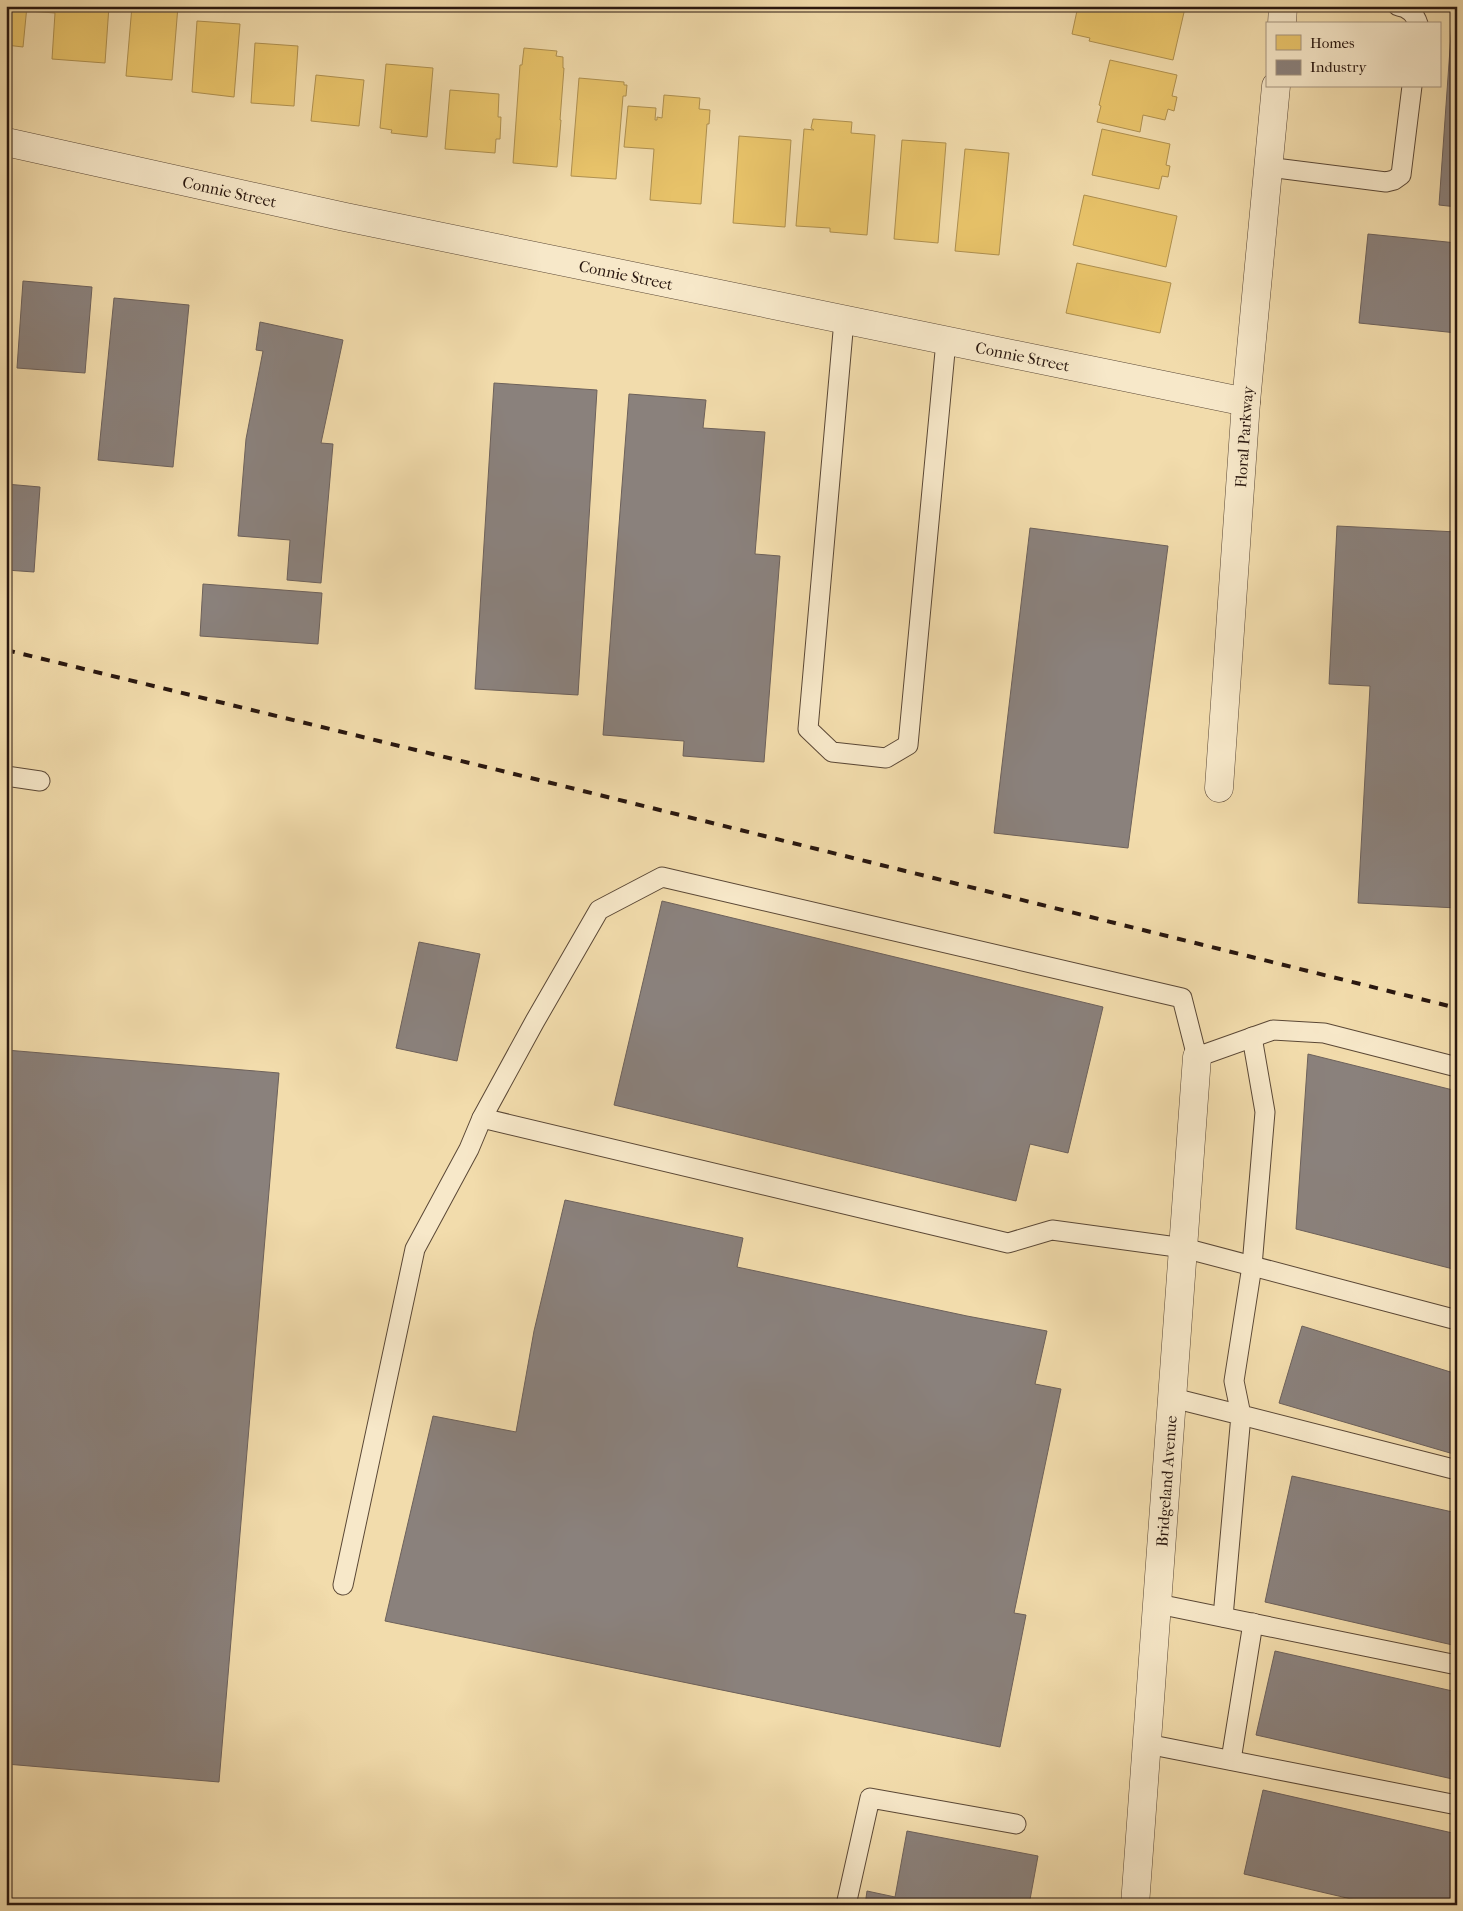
<svg xmlns="http://www.w3.org/2000/svg" width="1463" height="1911" font-family="'IM FELL French Canon',serif">
<style>
.homes{fill:#e9c46a;stroke:#af904f}
.industry{fill:#8a817c;stroke:#6d615b}
.lines{fill:none;stroke-linecap:round;stroke-linejoin:round}
.service-casing{stroke:#5b4836;stroke-width:21}
.minor-casing{stroke:#5b4836;stroke-width:29}
.service{stroke:#f7e8c9;stroke-width:19}
.minor{stroke:#f7e8c9;stroke-width:28}
.rail{stroke:#29170f;stroke-width:4;stroke-dasharray:9 9;stroke-linecap:butt}
.labels{text-anchor:middle;stroke-width:5;stroke-linejoin:round;paint-order:stroke}
.street-label{font-size:16px;fill:#29170f;stroke:#f7e8c9}
</style>
<rect width="100%" height="100%" fill="#f2dcac"/>
<filter id="stains"><feTurbulence type="fractalNoise" baseFrequency=".004" numOctaves="4"/><feColorMatrix values="0 0 0 0 .2 0 0 0 0 .09 0 0 0 0 .02 0 0 0 .5 -.17"/></filter>
<radialGradient id="worn" r=".72"><stop offset=".6" stop-color="#630" stop-opacity="0"/><stop offset="1" stop-color="#630" stop-opacity=".3"/></radialGradient>
<g class="homes">
<polygon points="6,6 27,6 23,47 6,45"/>
<polygon points="29,6 109,6 105,63 52,59 55,13 29,11"/>
<polygon points="132,6 178,6 172,80 126,76"/>
<polygon points="1078,6 1178,6 1185,8 1173,60 1089,41 1090,38 1072,34"/>
<polygon points="197,21 240,24 234,97 192,92"/>
<polygon points="255,43 298,46 294,106 251,103"/>
<polygon points="524,48 557,51 556,56 563,57 563,68 564,68 560,120 561,120 557,167 513,163 520,65 522,65"/>
<polygon points="1110,60 1177,75 1172,96 1177,97 1174,111 1168,109 1165,120 1143,115 1140,132 1097,122 1101,106 1099,105"/>
<polygon points="386,64 433,68 427,137 391,133 392,130 380,128"/>
<polygon points="316,75 364,80 359,126 311,121"/>
<polygon points="579,78 624,82 624,85 627,85 626,96 623,96 616,179 571,176"/>
<polygon points="450,90 499,94 498,117 501,117 500,139 496,139 495,153 445,149"/>
<polygon points="664,95 700,98 699,109 710,110 709,124 707,124 701,204 650,200 654,149 624,147 628,106 656,108 655,120 657,120 657,117 662,118"/>
<polygon points="813,119 852,122 851,133 875,135 867,235 830,232 830,228 796,226 804,129 814,130 811,128"/>
<polygon points="1102,129 1170,144 1166,165 1170,166 1168,177 1162,176 1159,189 1092,175"/>
<polygon points="739,136 791,140 785,227 733,223"/>
<polygon points="902,140 946,143 938,243 894,239"/>
<polygon points="965,149 1009,153 999,255 955,251"/>
<polygon points="1084,195 1177,216 1166,267 1073,245"/>
<polygon points="1077,263 1171,283 1160,333 1066,313"/>
</g>
<g class="industry">
<polygon points="1453,6 1457,6 1457,207 1439,205"/>
<polygon points="1368,234 1457,243 1457,333 1359,323"/>
<polygon points="23,281 92,287 85,373 17,368"/>
<polygon points="114,298 189,305 173,467 98,460"/>
<polygon points="260,322 343,340 321,443 333,444 321,583 287,580 290,540 238,536 246,439 263,351 256,350"/>
<polygon points="494,383 597,390 578,695 475,689"/>
<polygon points="629,394 706,400 703,428 765,432 755,554 780,556 764,762 683,756 684,741 603,735"/>
<polygon points="6,484 40,487 34,572 6,570"/>
<polygon points="1337,526 1457,532 1457,908 1358,903 1370,686 1329,684"/>
<polygon points="1030,528 1168,546 1128,848 994,833"/>
<polygon points="203,584 322,593 318,644 200,636"/>
<polygon points="662,901 1103,1007 1068,1153 1030,1144 1016,1201 614,1105"/>
<polygon points="419,942 480,954 457,1061 396,1048"/>
<polygon points="6,1050 279,1073 219,1782 6,1764"/>
<polygon points="1308,1054 1457,1091 1457,1270 1296,1229"/>
<polygon points="565,1200 743,1238 737,1267 967,1316 1047,1331 1035,1384 1061,1389 1014,1613 1026,1615 1000,1747 385,1621 433,1416 516,1432 534,1331"/>
<polygon points="1302,1326 1457,1374 1457,1455 1279,1403"/>
<polygon points="1292,1476 1457,1513 1457,1646 1265,1602"/>
<polygon points="1275,1651 1457,1692 1457,1780 1256,1735"/>
<polygon points="1263,1790 1457,1834 1457,1905 1377,1905 1244,1874"/>
<polygon points="907,1831 1038,1856 1029,1905 865,1905 867,1891 895,1897"/>
</g>
<g class="lines">
<g class="service-casing">
<g id="service">
<path d="M1398,6C1408,7 1415,14 1418,24"/>
<polyline points="1268,167 1386,182 1394,180 1401,175 1412,86"/>
<polyline points="844,320 808,729 832,752 886,758 908,745 946,341"/>
<polyline points="6,776 40,781"/>
<polyline points="1252,1037 1265,1112 1252,1266 1234,1381 1241,1415 1457,1470"/>
<polyline points="1457,1067 1324,1033 1273,1030 1197,1057 1182,998 662,877 599,910 535,1021 482,1118 1008,1243 1052,1230 1184,1248 1457,1320"/>
<polyline points="1173,1398 1241,1415 1223,1617"/>
<polyline points="343,1585 415,1249 469,1149 482,1118"/>
<polyline points="1158,1604 1457,1665"/>
<polyline points="1147,1744 1457,1805"/>
<polyline points="1231,1760 1253,1623"/>
<polyline points="846,1905 870,1798 1016,1824"/>
</g>
</g>
<g class="minor-casing">
<g id="minor">
<polyline points="1282,24 1283,6"/>
<path id="s1" d="M6,142L345,217L1246,402"/>
<path id="s2" d="M1219,788L1246,402L1276,86"/>
<path id="s3" d="M1135,1905L1197,1057"/>
</g>
</g>
<use href="#service" class="service"/>
<use href="#minor" class="minor"/>
<polyline class="rail" points="6,650 539,780 1457,1008"/>
</g>
<g class="labels">
<g class="street-label">
<text dy="6" stroke="none"><textPath href="#s1" startOffset="229">Connie Street</textPath></text>
<text dy="6" stroke="none"><textPath href="#s1" startOffset="634">Connie Street</textPath></text>
<text dy="6" stroke="none"><textPath href="#s1" startOffset="1039">Connie Street</textPath></text>
<text dy="6" stroke="none"><textPath href="#s2" startOffset="352">Floral Parkway</textPath></text>
<text dy="6" stroke="none"><textPath href="#s3" startOffset="425">Bridgeland Avenue</textPath></text>
</g>
</g>
<rect width="1463" height="1911" fill="none" stroke="#f2dcac" stroke-width="25"/>
<rect x="8" y="8" width="1448" height="1896" fill="none" stroke="#29170f" stroke-width="2.5"/>
<rect x="12" y="12" width="1438" height="1886" fill="none" stroke="#29170f"/>
<rect x="1266" y="22" width="175" height="65" fill="#f7e8c9" stroke="#a5947f"/>
<rect x="1276" y="35" width="25" height="15" fill="#e9c46a" stroke="#a5947f"/>
<text x="1310" y="48" font-size="15" fill="#29170f">Homes</text>
<rect x="1276" y="60" width="25" height="15" fill="#8a817c" stroke="#a5947f"/>
<text x="1310" y="72" font-size="15" fill="#29170f">Industry</text>
<rect width="100%" height="100%" filter="url(#stains)"/>
<rect width="100%" height="100%" fill="url(#worn)"/>
</svg>
